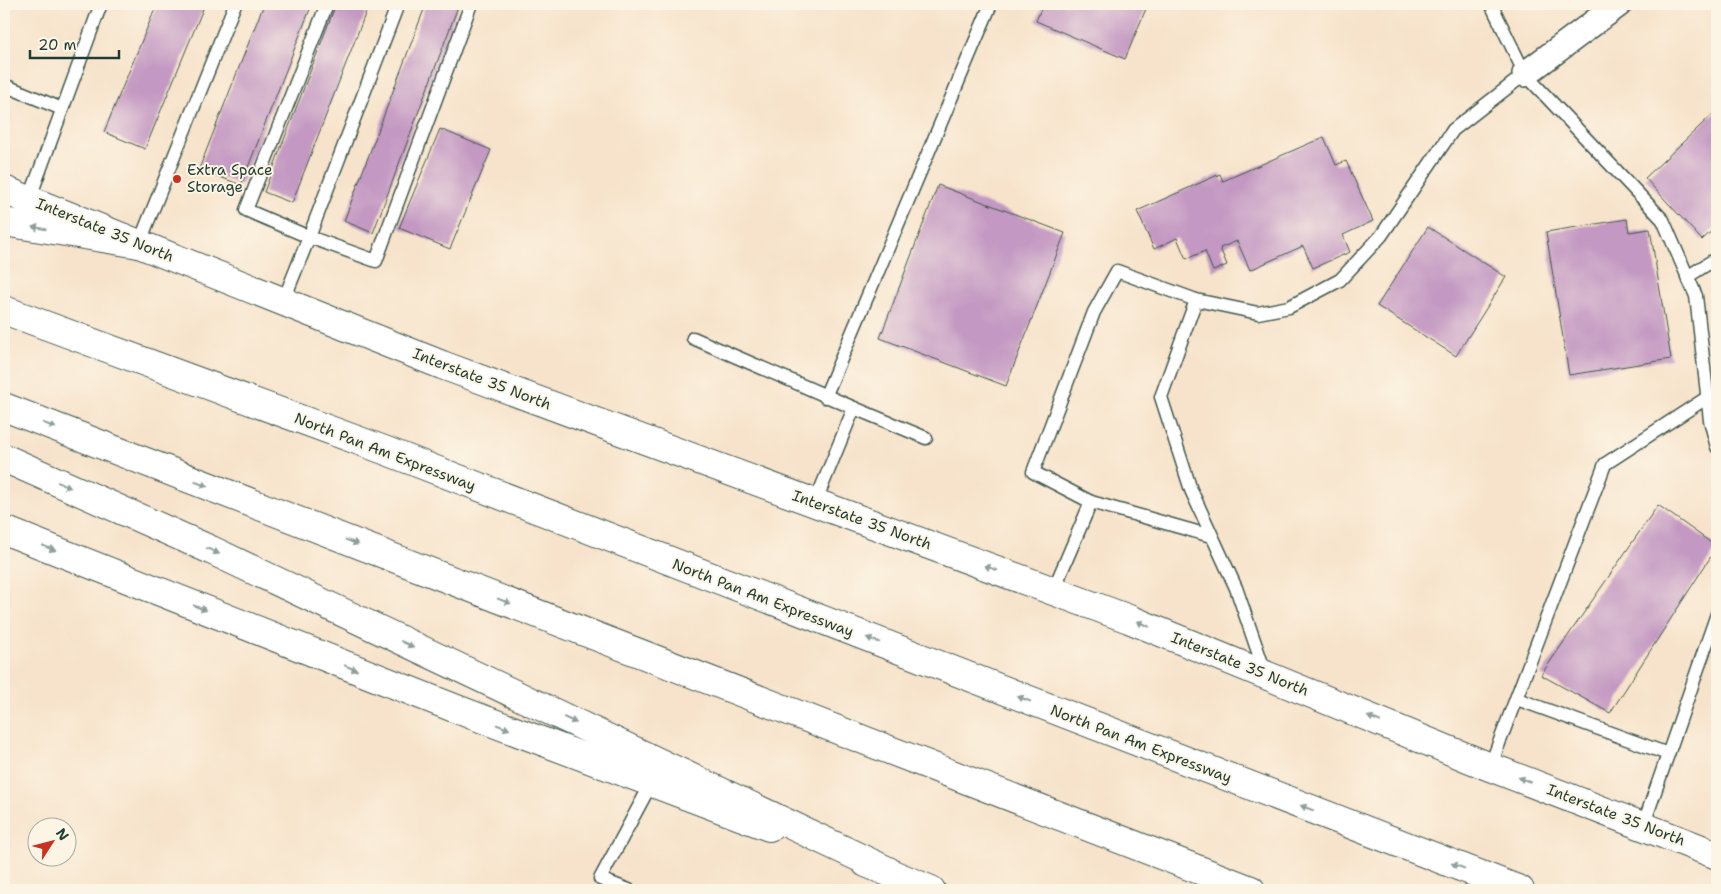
<svg xmlns="http://www.w3.org/2000/svg" width="1721" height="894" font-family="'Shantell Sans',sans-serif">
<style>
.building{fill:#c398c2}
.lines{fill:none;stroke-linecap:round;stroke-linejoin:round}
.service-casing{stroke:#3f564b;stroke-width:15}
.minor-casing{stroke:#3f564b;stroke-width:28}
.secondary-casing{stroke:#3f564b;stroke-width:30}
.motorway-casing{stroke:#3f564b;stroke-width:30}
.service{stroke:#fff;stroke-width:12}
.minor{stroke:#fff;stroke-width:25}
.secondary{stroke:#fff;stroke-width:28}
.motorway{stroke:#fff;stroke-width:28}
.oneway{fill:#8f9e9a}
.poi-dot{fill:#c8321e;stroke:#fcf5e5;stroke-width:2}
.labels{text-anchor:middle;stroke-width:4;stroke-linejoin:round;paint-order:stroke}
.poi-label{font-size:15px;fill:#1f3d34;stroke:#fcf5e5;text-anchor:start}
.street-label{font-size:15px;fill:#1f3d34;stroke:#fcf5e5}
</style>
<rect width="100%" height="100%" fill="#fcf5e5"/>
<filter id="ink" filterUnits="userSpaceOnUse"><feTurbulence type="fractalNoise" baseFrequency=".02" numOctaves="2"/><feDisplacementMap in="SourceGraphic" scale="10" xChannelSelector="R" yChannelSelector="G"/><feConvolveMatrix kernelMatrix="1 2 1 2 8 2 1 2 1" color-interpolation-filters="sRGB"/></filter>
<filter id="wash" filterUnits="userSpaceOnUse"><feTurbulence type="fractalNoise" baseFrequency=".0096" numOctaves="4" result="noise"/><feDisplacementMap in="SourceGraphic" scale="20" xChannelSelector="R" yChannelSelector="G"/><feGaussianBlur stdDeviation="1.12" result="paint"/><feColorMatrix in="noise" values="0 0 0 0 0 0 0 0 0 0 0 0 0 0 0 0 0 1.4 0 .05"/><feComposite in="paint" operator="in"/></filter>
<g filter="url(#wash)">
<rect width="100%" height="100%" fill="#f7e3cb"/>
<g id="blocks">
<g class="building">
<polygon points="157,4 205,4 145,149 104,132"/>
<polygon points="264,4 312,4 241,185 199,169"/>
<polygon points="336,4 369,4 292,203 264,192"/>
<polygon points="426,4 459,4 373,233 344,221"/>
<polygon points="1043,4 1148,4 1125,59 1036,21"/>
<polygon points="1717,110 1717,226 1702,240 1645,178"/>
<polygon points="440,129 491,150 450,249 399,228"/>
<polygon points="1324,137 1336,165 1346,161 1373,221 1343,235 1350,252 1313,268 1303,246 1250,270 1237,241 1220,248 1227,265 1213,271 1205,251 1186,259 1177,238 1154,249 1137,211 1220,174 1223,181"/>
<polygon points="938,185 1065,233 1006,386 880,338"/>
<polygon points="1627,219 1629,232 1650,229 1671,359 1569,375 1546,232"/>
<polygon points="1428,227 1506,277 1456,356 1377,306"/>
<polygon points="1658,505 1717,547 1610,713 1541,675"/>
</g>
</g>
</g>
<g filter="url(#ink)">
<use href="#blocks" fill-opacity="0" stroke="#3f564b" stroke-width="1"/>
<g class="lines">
<g class="service-casing">
<g id="service">
<polyline points="327,4 246,210 309,237 398,4"/>
<polyline points="1491,4 1525,74 1663,220 1696,296 1710,420 1717,447"/>
<polyline points="4,85 62,109"/>
<polyline points="29,200 101,4"/>
<polyline points="139,244 235,4"/>
<polyline points="1687,277 1717,258"/>
<polyline points="1196,300 1258,313 1289,307 1340,280 1381,236 1453,130 1525,74"/>
<polyline points="283,302 309,237 376,261 471,4"/>
<polyline points="693,338 854,408 815,503"/>
<polyline points="825,397 991,4"/>
<polyline points="854,408 926,438"/>
<polyline points="1091,502 1211,536"/>
<polyline points="1053,591 1091,502 1033,472 1094,312 1117,271 1196,300 1161,397 1191,490 1236,588 1266,675"/>
<polyline points="1517,699 1668,754"/>
<polyline points="1490,767 1605,464 1708,397"/>
<polyline points="1643,826 1717,614"/>
<polyline points="629,890 600,879 652,782"/>
</g>
</g>
<g class="minor-casing">
<polyline id="minor" points="1525,74 1619,4"/>
</g>
<g class="secondary-casing">
<g id="secondary">
<polyline points="4,190 442,365 1129,619 1490,767 1717,855"/>
<polyline points="4,530 454,708 769,827"/>
<polyline points="866,863 931,890"/>
</g>
</g>
<g class="motorway-casing">
<g id="motorway">
<polyline points="4,222 139,244"/>
<polyline points="4,310 384,450 1520,890"/>
<polyline points="4,407 1251,890"/>
<polyline points="4,458 211,550 888,871"/>
</g>
</g>
<use href="#service" class="service"/>
<use href="#minor" class="minor"/>
<use href="#secondary" class="secondary"/>
<use href="#motorway" class="motorway"/>
</g>
<defs><path id="oneway-solid" d="M-6-.8H1V-3.2L6.5 0L1 3.2V.8H-6Z" transform="scale(1.25)"/></defs>
<g class="oneway">
<use href="#oneway-solid" transform="translate(39 228) rotate(-171)"/>
<use href="#oneway-solid" transform="translate(49 425) rotate(21)"/>
<use href="#oneway-solid" transform="translate(201 484) rotate(21)"/>
<use href="#oneway-solid" transform="translate(64 485) rotate(24)"/>
<use href="#oneway-solid" transform="translate(352 542) rotate(21)"/>
<use href="#oneway-solid" transform="translate(49 548) rotate(22)"/>
<use href="#oneway-solid" transform="translate(213 551) rotate(25)"/>
<use href="#oneway-solid" transform="translate(991 568) rotate(-160)"/>
<use href="#oneway-solid" transform="translate(504 601) rotate(21)"/>
<use href="#oneway-solid" transform="translate(200 608) rotate(22)"/>
<use href="#oneway-solid" transform="translate(1143 624) rotate(-158)"/>
<use href="#oneway-solid" transform="translate(873 640) rotate(-159)"/>
<use href="#oneway-solid" transform="translate(407 644) rotate(25)"/>
<use href="#oneway-solid" transform="translate(351 668) rotate(22)"/>
<use href="#oneway-solid" transform="translate(1024 699) rotate(-159)"/>
<use href="#oneway-solid" transform="translate(1374 719) rotate(-158)"/>
<use href="#oneway-solid" transform="translate(570 720) rotate(25)"/>
<use href="#oneway-solid" transform="translate(503 727) rotate(21)"/>
<use href="#oneway-solid" transform="translate(1525 780) rotate(-159)"/>
<use href="#oneway-solid" transform="translate(1307 808) rotate(-159)"/>
<use href="#oneway-solid" transform="translate(1458 866) rotate(-159)"/>
</g>
</g>
<circle class="poi-dot" cx="177" cy="179" r="5"/>
<g class="labels">
<g class="poi-label">
<text x="187" y="175">Extra Space<tspan x="187" dy="17">Storage</tspan></text>
</g>
<g class="street-label">
<text transform="translate(105 230) rotate(22)" y="5">Interstate 35 North</text>
<text transform="translate(482 379) rotate(21)" y="5">Interstate 35 North</text>
<text transform="translate(385 452) rotate(21)" y="5">North Pan Am Expressway</text>
<text transform="translate(862 520) rotate(20)" y="5">Interstate 35 North</text>
<text transform="translate(763 598) rotate(21)" y="5">North Pan Am Expressway</text>
<text transform="translate(1240 664) rotate(22)" y="5">Interstate 35 North</text>
<text transform="translate(1141 744) rotate(21)" y="5">North Pan Am Expressway</text>
<text transform="translate(1616 815) rotate(21)" y="5">Interstate 35 North</text>
</g>
</g>
<rect width="1721" height="894" fill="none" stroke="#fcf5e5" stroke-width="20"/>
<g transform="translate(52 842) rotate(54)"><circle r="24" fill="#fcf5e5" stroke="#a4ab9e"/>
<path d="M0-4L9 19L0 12L-9 19Z" fill="#c8321e"/>
<text y="-8" font-size="14" font-weight="bold" text-anchor="middle" fill="#1f3d34">N</text>
</g>
<path d="M30 50v8h89v-8" fill="none" stroke="#1f3d34" stroke-width="2.5"/>
<text x="38" y="50" font-size="15" fill="#1f3d34" stroke="#fcf5e5" stroke-width="4" paint-order="stroke">20 m</text>
</svg>
